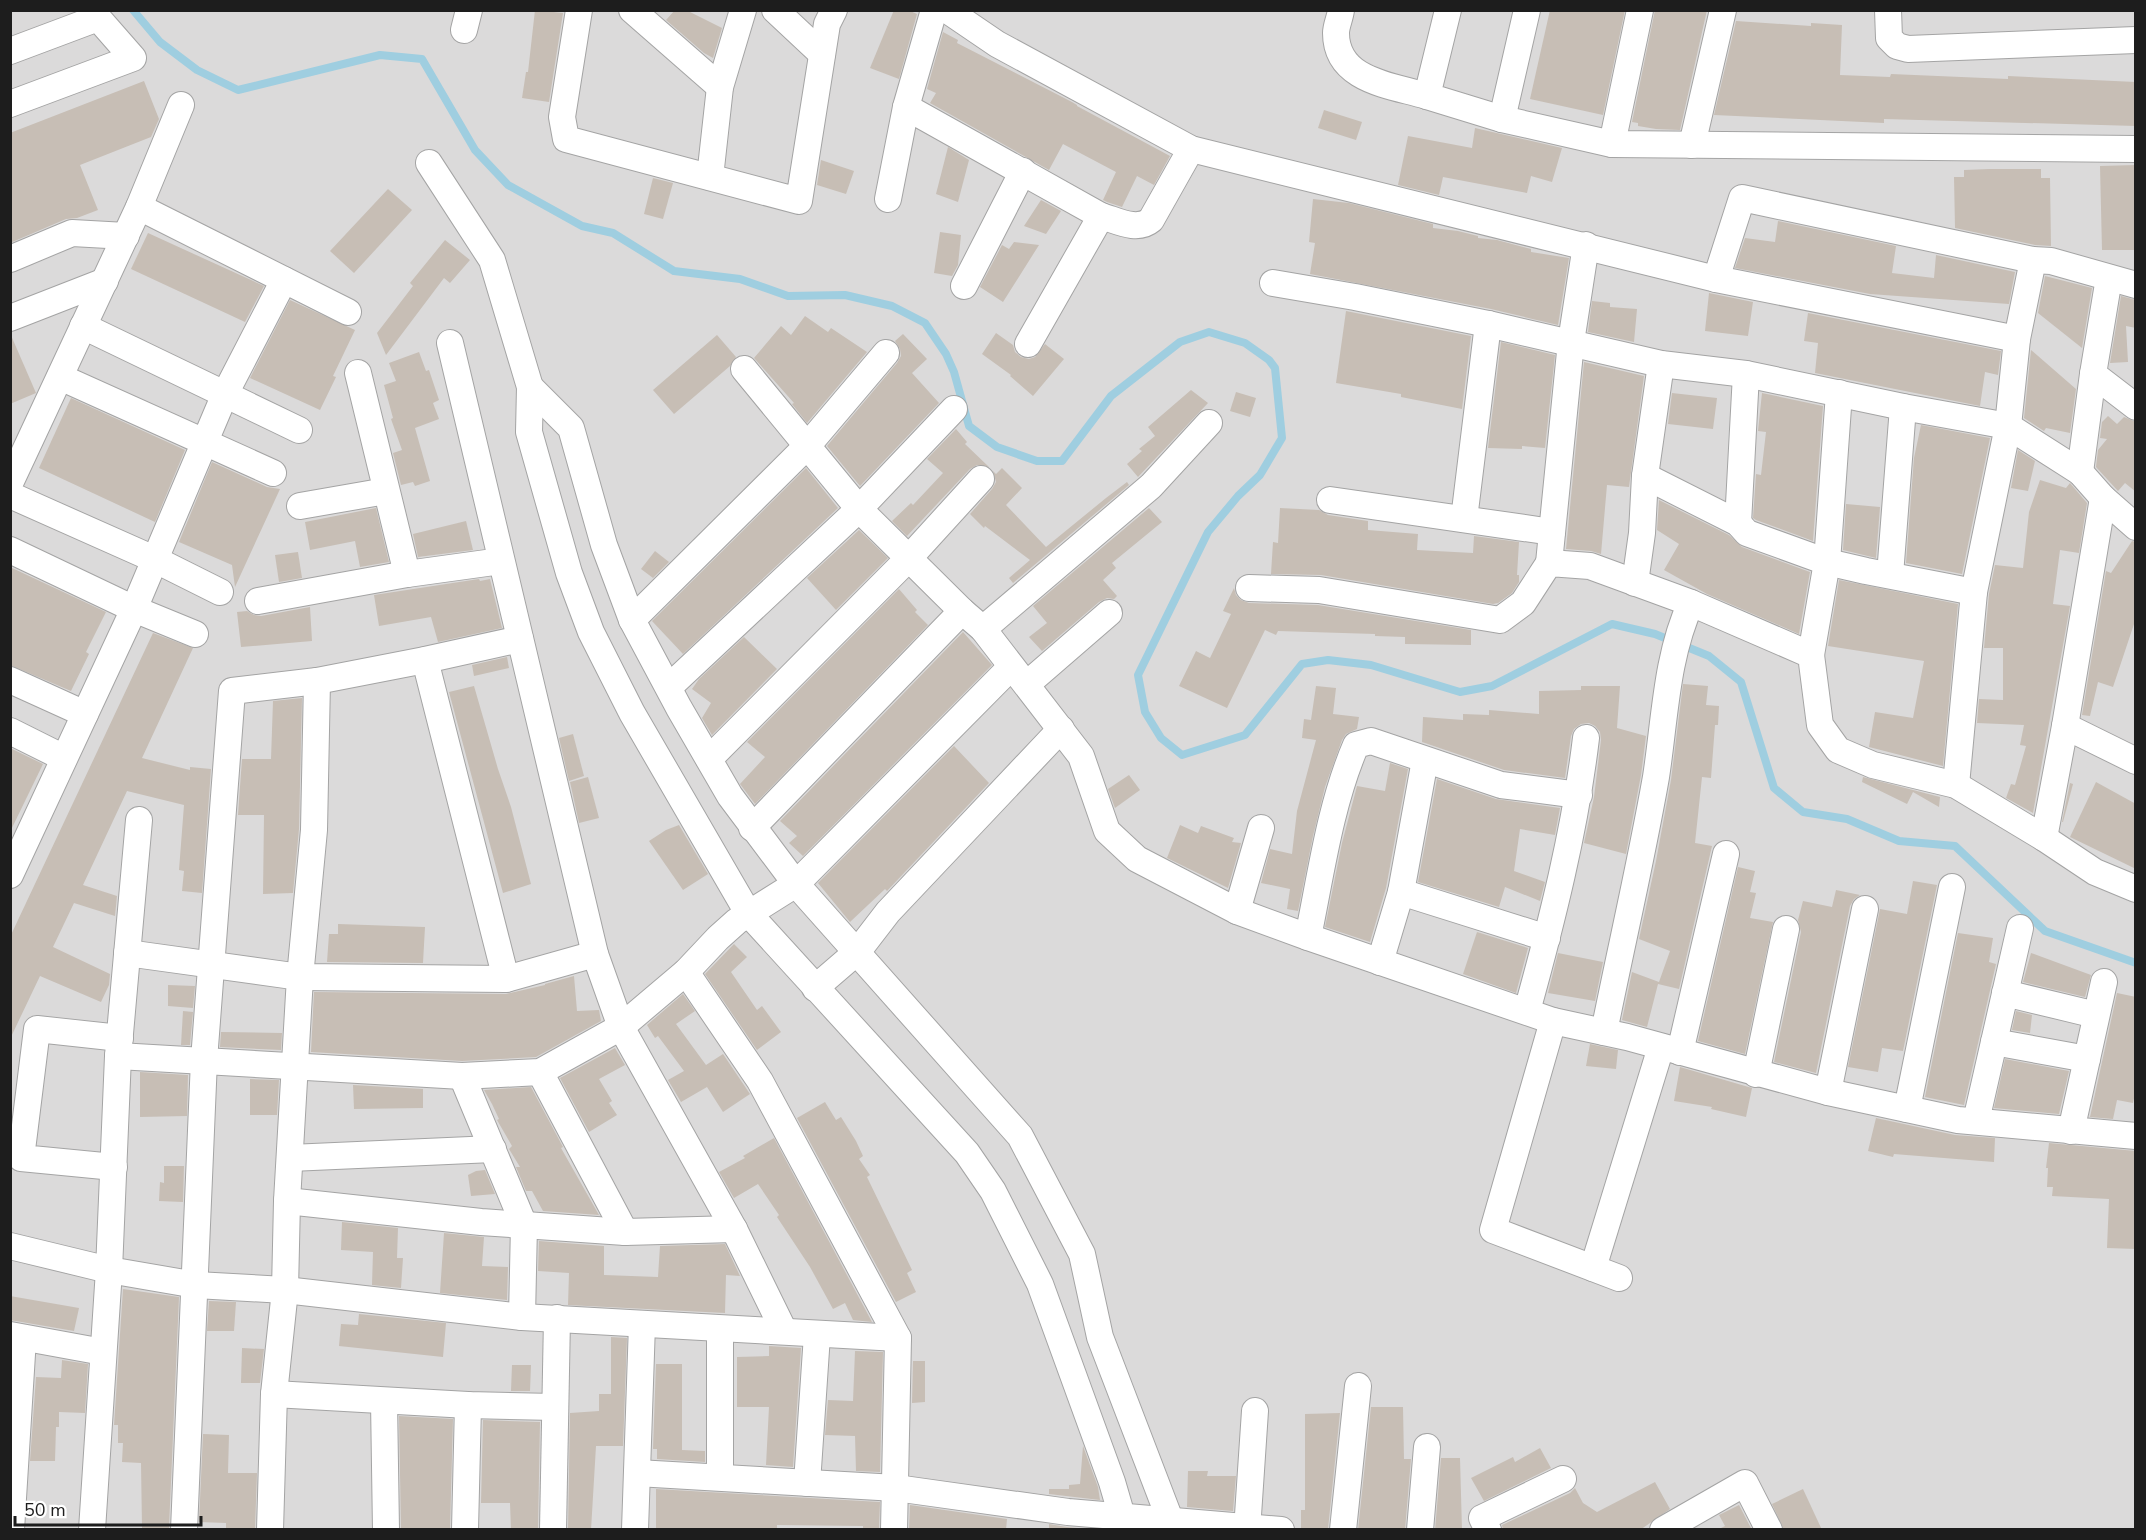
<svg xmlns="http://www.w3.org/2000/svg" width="2146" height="1540" font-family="'Nunito Sans',sans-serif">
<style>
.residential{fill:#dbdada}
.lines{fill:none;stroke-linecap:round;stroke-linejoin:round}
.stream{stroke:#9fcee0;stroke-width:8}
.building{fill:#c7beb5}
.street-casing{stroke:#a4a4a4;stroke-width:28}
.street{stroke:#fff;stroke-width:26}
</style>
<rect width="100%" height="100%" fill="#efebe2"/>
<rect class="residential" x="11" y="11" width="2124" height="1518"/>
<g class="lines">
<polyline class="stream" points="133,10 160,42 197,70 238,90 380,55 422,59 475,150 508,185 582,226 613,233 674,271 740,279 788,296 845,295 892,306 925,323 946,354 954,372 969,426 997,447 1037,461 1062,461 1111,396 1180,342 1209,332 1245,343 1269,360 1275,368 1282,438 1260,475 1238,496 1208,532 1138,675 1145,712 1161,738 1182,755 1245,735 1302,664 1328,660 1371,665 1460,692 1492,686 1612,624 1655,634 1709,656 1741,682 1774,788 1803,812 1847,819 1899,841 1955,846 2045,931 2136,963"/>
</g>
<g class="building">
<polygon points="535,10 563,13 549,102 522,98 526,72 528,72"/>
<polygon points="675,10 686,10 722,28 713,58 704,53 666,20"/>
<polygon points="894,10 908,10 917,14 899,79 870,68"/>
<polygon points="1550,10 1625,10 1603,115 1530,99"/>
<polygon points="1655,10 1707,10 1680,130 1656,129 1638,126 1638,123 1632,122"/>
<polygon points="1736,21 1811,26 1811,23 1842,25 1840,75 1890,77 1891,74 2008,79 2008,76 2136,82 2136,126 1884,119 1884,123 1714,115"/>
<polygon points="943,32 958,40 957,43 1072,102 1077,105 1077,106 1170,156 1154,185 1137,176 1122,207 1107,202 1103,200 1116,172 1063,144 1049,170 930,103 936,93 927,89"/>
<polygon points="144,81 159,119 151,137 80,165 98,210 77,218 66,219 10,243 10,133"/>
<polygon points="1324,110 1362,122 1356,140 1318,128"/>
<polygon points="1475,128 1562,148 1552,182 1531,176 1527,193 1443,177 1439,195 1398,185 1408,136 1472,148"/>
<polygon points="948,147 969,160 958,202 936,194"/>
<polygon points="821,160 854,171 846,194 817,185"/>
<polygon points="2136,165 2136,250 2102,250 2100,166"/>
<polygon points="1989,169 2041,169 2041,178 2050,178 2051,246 2035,245 1955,228 1954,177 1964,177 1964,170"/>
<polygon points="653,178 673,183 663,219 644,214"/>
<polygon points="388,189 412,210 354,273 330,251"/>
<polygon points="1313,199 1349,203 1433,224 1433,228 1458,231 1478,236 1478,238 1497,240 1531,249 1531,252 1569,258 1558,325 1491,309 1310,274 1315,243 1309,242"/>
<polygon points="1041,200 1061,211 1046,234 1024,226"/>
<polygon points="1778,221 1896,246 1892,273 1934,278 1936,255 2015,272 2009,304 1870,294 1735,268 1745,238 1775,242"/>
<polygon points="940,232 961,235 958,265 952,276 934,273"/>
<polygon points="148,233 264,286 245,322 131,269"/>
<polygon points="445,240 470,260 450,283 444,278 386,355 377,333 413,286 410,283"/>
<polygon points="1014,242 1039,245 1003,302 980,287 1002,245 1009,249"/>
<polygon points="2045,276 2092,288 2082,348 2038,313"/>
<polygon points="1709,293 1753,302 1748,336 1705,331"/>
<polygon points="2121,296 2136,300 2136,328 2126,326 2128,362 2110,363"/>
<polygon points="290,300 355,330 333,376 336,377 320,410 250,378"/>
<polygon points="1592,301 1610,303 1610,307 1637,309 1634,342 1588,332"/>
<polygon points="1346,311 1471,336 1462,409 1401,397 1401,394 1336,383"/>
<polygon points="1808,313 2001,351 1998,375 1985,372 1980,406 1815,373 1818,343 1804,341"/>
<polygon points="805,316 828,332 831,328 867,352 807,423 792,404 794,403 754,358 781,326 791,335"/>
<polygon points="10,333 36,393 10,404"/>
<polygon points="996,333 1013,345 1015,352 1021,357 1029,359 1035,357 1045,344 1064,359 1033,396 1010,376 1011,375 982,354"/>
<polygon points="903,334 927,359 912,373 939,403 860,486 827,446 897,363 901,356 900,349 895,341"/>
<polygon points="717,335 736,357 730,366 674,414 653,390"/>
<polygon points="1501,342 1555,355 1545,448 1522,446 1522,449 1488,448"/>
<polygon points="2031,350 2076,389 2070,433 2046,428 2044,431 2024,418"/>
<polygon points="419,352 426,371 429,370 439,400 433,403 439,419 415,428 430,481 415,486 413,482 401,485 393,453 402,450 391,419 393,418 384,385 396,381 389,363"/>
<polygon points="1584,362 1644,376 1629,487 1607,485 1601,554 1591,551 1566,549"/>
<polygon points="1191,390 1208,403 1138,477 1127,464 1142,451 1139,449 1155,436 1148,427"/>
<polygon points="1236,392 1256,398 1250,417 1230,411"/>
<polygon points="1672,393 1717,398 1713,429 1668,424"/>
<polygon points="1762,393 1823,406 1813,541 1756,520 1753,518 1756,474 1761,475 1766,432 1758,431"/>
<polygon points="71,398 185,450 155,522 39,468"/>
<polygon points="2108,416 2117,424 2124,417 2136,422 2136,492 2125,483 2118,491 2096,467 2098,450 2107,439 2100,438 2102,422"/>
<polygon points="1921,425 1990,438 1962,574 1906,563 1914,458"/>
<polygon points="956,429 967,442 965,444 989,467 977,465 970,469 907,536 892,521 911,503 913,505 943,473 927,459"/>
<polygon points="2018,450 2035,461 2028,491 2011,488"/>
<polygon points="212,462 267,487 280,489 235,587 232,565 179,542"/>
<polygon points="806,468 838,508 683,654 652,621"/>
<polygon points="1002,468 1022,488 1006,505 1046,547 1106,498 1127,482 1129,485 1013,583 1009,578 1030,560 985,526 984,528 970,514 992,489 996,482 993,471 996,474"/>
<polygon points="2040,480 2066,488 2070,483 2087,503 2079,553 2060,550 2053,604 2070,606 2033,813 2006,798 2011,784 2015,785 2026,746 2020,745 2024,725 1977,723 1979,699 2003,700 2003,648 1984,648 1989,594 1995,565 2023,568 2029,512"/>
<polygon points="1659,500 1729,535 1742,547 1810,572 1799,634 1707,594 1664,570 1679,544 1657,530"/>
<polygon points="1846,504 1880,507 1876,558 1843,550"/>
<polygon points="376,508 389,562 360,567 355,541 310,550 305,522"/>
<polygon points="1149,508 1162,522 1112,563 1116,568 1103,580 1117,596 1114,599 1107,598 1099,602 1042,651 1029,637 1047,623 1033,606"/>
<polygon points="1280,508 1319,510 1328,515 1368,521 1368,530 1418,534 1417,550 1473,553 1474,536 1519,542 1517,575 1519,575 1519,582 1512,593 1498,603 1493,604 1321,575 1271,574 1273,542 1278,543"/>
<polygon points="466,521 473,550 418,557 413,534"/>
<polygon points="859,530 888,558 836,610 807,578"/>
<polygon points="2132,541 2136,542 2136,618 2113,687 2098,682 2090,716 2082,715 2106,571 2111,573"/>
<polygon points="655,551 669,562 653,578 641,569"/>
<polygon points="298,552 302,578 279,582 275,555"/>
<polygon points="10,567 106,612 86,652 89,654 71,691 10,665"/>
<polygon points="479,579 480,581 490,579 502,628 438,642 431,617 379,626 374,595"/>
<polygon points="1839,580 1958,604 1943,766 1869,747 1875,712 1913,718 1924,661 1828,646"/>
<polygon points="1234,588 1236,595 1241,600 1249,603 1318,605 1471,630 1471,645 1405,644 1405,637 1375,636 1375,634 1278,631 1276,635 1265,630 1227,708 1179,686 1196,651 1210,658 1231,614 1223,611"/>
<polygon points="899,589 917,610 915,612 928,625 755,804 740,784 765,757 747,742"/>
<polygon points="310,607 312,641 241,647 237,612 247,611 254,615 261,616"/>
<polygon points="963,632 992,665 803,856 789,843 797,836 780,821"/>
<polygon points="153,633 193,648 142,758 190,770 190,767 211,769 202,893 182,891 184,871 179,870 184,805 127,791 83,885 117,896 115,916 74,903 53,947 110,974 109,985 101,1002 40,976 10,1039 10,937"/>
<polygon points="744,637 777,669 712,735 702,718 711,703 692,689 699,679"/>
<polygon points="507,657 509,668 474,676 472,665"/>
<polygon points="1683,684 1708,686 1706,705 1719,706 1718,725 1715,725 1711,778 1702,777 1695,843 1712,846 1679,989 1658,984 1647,1027 1622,1020 1632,972 1659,982 1670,951 1639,939 1656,861 1671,780"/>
<polygon points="474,686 498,769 511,807 531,884 503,893 449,692"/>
<polygon points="1316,686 1336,688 1333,714 1359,717 1357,729 1346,734 1342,740 1325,787 1313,836 1298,911 1287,909 1290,889 1261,883 1270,849 1292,854 1297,811 1316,740 1302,738 1304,719 1311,720"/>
<polygon points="1581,686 1620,686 1617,728 1646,736 1641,775 1626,854 1584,843 1594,797 1601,740 1600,732 1595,726 1589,723 1581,724 1574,729 1571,736 1565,778 1504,770 1422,742 1423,717 1463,720 1463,714 1489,715 1489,710 1539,714 1539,691 1581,690"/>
<polygon points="302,698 299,829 293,893 263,894 264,815 238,815 242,759 271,759 273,701"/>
<polygon points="573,734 584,776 569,781 559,738"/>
<polygon points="954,746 989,783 887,891 885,889 850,922 818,883"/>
<polygon points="10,748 43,764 10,832"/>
<polygon points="1390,763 1408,769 1386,888 1370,942 1325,927 1342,843 1357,786 1385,791"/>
<polygon points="1129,775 1140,790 1115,808 1108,789"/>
<polygon points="588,777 599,818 579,823 570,782"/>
<polygon points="1863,777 1940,797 1939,807 1913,792 1907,804 1862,782"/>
<polygon points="1437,779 1496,799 1560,808 1555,835 1520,829 1514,871 1545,882 1540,901 1505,887 1499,907 1418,882"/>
<polygon points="2096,782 2136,804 2136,869 2070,837"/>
<polygon points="2070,783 2073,784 2063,822 2062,822"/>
<polygon points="679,825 708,874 683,890 649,841 666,830"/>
<polygon points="1180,825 1198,833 1201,826 1234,838 1232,842 1241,843 1228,888 1167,858"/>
<polygon points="1738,867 1755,871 1750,892 1756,893 1750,918 1773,922 1745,1054 1698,1041"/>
<polygon points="1913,881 1937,885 1903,1051 1882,1048 1878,1072 1848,1067 1880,909 1907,914"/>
<polygon points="1836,890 1860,895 1854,899 1850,906 1816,1073 1774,1062 1801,932 1798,920 1803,901 1832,907"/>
<polygon points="338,924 425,927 423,963 327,962 329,934 338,934"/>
<polygon points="1477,932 1528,948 1516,993 1463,974"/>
<polygon points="1958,933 1993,938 1989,962 1996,964 1964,1105 1925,1097"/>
<polygon points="734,944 747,957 731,972 757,1010 762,1006 781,1032 757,1050 705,974"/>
<polygon points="1558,953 1603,962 1595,1001 1548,993"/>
<polygon points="2031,953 2091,975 2085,997 2023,982"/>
<polygon points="574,976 577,1011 599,1010 601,1021 536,1057 462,1061 311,1052 314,992 506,994 545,985 545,984"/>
<polygon points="168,985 195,986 193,1008 168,1006"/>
<polygon points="2117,993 2136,997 2136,1089 2133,1103 2117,1100 2113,1119 2090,1117"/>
<polygon points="683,994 695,1011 676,1024 706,1065 723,1054 750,1094 723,1112 707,1087 681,1102 668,1080 684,1071 658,1036 655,1038 647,1025"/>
<polygon points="183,1011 193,1012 190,1045 181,1045"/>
<polygon points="2016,1011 2032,1015 2030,1033 2012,1030"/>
<polygon points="221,1032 282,1033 281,1050 220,1047"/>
<polygon points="1590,1044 1618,1050 1616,1069 1586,1066"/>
<polygon points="615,1048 625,1065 599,1079 612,1101 609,1103 617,1115 589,1132 560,1078"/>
<polygon points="2005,1059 2069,1071 2059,1114 1994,1108"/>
<polygon points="1680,1067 1752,1088 1746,1117 1711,1109 1712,1107 1674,1101"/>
<polygon points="140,1072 188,1075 187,1116 140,1117"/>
<polygon points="250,1079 279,1080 277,1115 250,1115"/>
<polygon points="353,1085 423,1089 423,1108 354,1109"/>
<polygon points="531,1087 563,1147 561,1148 599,1215 543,1211 532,1191 526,1191 516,1167 520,1167 509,1149 512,1146 497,1120 499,1119 492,1104 484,1090"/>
<polygon points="825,1102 836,1120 841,1117 856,1141 863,1156 859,1159 870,1175 867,1177 912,1270 907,1273 916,1292 896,1302 797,1118"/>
<polygon points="1876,1118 1955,1135 1995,1138 1994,1162 1894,1154 1893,1157 1868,1151"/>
<polygon points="774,1138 872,1322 853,1320 845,1303 833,1309 810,1267 777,1217 779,1215 758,1184 734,1198 719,1172 745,1158 743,1156"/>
<polygon points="2049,1143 2136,1151 2136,1249 2107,1248 2109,1199 2052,1196 2053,1187 2047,1187 2048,1168 2046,1168"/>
<polygon points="164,1166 184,1166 183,1202 159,1201 160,1182 164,1183"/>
<polygon points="485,1170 495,1194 471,1196 468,1175 476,1171"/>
<polygon points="342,1222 398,1228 397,1258 403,1258 401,1288 372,1285 373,1252 341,1250"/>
<polygon points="444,1233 484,1237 482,1266 508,1267 507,1300 440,1293"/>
<polygon points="539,1241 604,1246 604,1275 658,1277 660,1246 725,1244 740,1276 726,1275 725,1313 568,1305 569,1273 538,1271"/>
<polygon points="123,1289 179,1297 169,1528 142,1528 141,1463 122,1462 123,1443 118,1443 118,1425 114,1425"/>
<polygon points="10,1296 79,1308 74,1331 10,1320"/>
<polygon points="209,1301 236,1302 234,1331 207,1331"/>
<polygon points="359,1314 446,1323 443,1357 339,1346 341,1324 358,1325"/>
<polygon points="611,1337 627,1338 623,1446 596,1446 591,1530 568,1530 570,1413 599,1411 599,1394 611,1394"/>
<polygon points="769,1346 801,1348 793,1467 766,1465 769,1407 737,1407 737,1357 769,1356"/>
<polygon points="242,1348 264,1349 260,1383 241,1383"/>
<polygon points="855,1351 883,1352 880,1472 856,1471 855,1436 825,1435 828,1400 853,1401"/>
<polygon points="62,1360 88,1364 85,1413 59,1412 59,1427 56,1427 55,1461 30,1461 36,1377 61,1378"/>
<polygon points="913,1361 925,1361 925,1402 912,1403"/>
<polygon points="656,1364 682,1364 682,1450 705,1451 705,1462 657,1459 657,1449 653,1449"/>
<polygon points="512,1365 531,1365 530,1391 511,1391"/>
<polygon points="1371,1407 1403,1407 1404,1459 1411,1459 1405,1530 1358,1530"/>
<polygon points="1340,1413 1328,1529 1301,1529 1301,1510 1305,1510 1305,1414"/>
<polygon points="399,1416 453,1419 450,1530 401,1530"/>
<polygon points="483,1420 540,1422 538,1530 511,1530 510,1503 481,1503"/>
<polygon points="203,1434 229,1435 228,1473 257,1473 255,1530 226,1530 226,1523 199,1522"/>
<polygon points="1083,1446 1098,1487 1100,1500 1049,1494 1049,1489 1069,1489 1069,1485 1080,1484"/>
<polygon points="1540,1448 1551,1468 1484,1501 1471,1478 1513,1457 1515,1462"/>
<polygon points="1441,1458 1460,1458 1462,1530 1435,1530"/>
<polygon points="1188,1471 1208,1471 1207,1476 1236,1476 1233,1511 1187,1507"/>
<polygon points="1655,1482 1670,1509 1640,1530 1503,1530 1502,1525 1570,1493 1575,1488 1583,1503 1597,1512"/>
<polygon points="656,1489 880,1502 879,1529 863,1529 863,1526 777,1525 777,1530 656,1530"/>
<polygon points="1803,1489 1822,1530 1784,1530 1772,1504"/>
<polygon points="910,1505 1007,1519 1006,1530 909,1530"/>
<polygon points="1739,1505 1752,1530 1717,1530 1725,1526 1719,1515"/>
<polygon points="1049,1524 1067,1527 1097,1530 1049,1530"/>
</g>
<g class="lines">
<g class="street-casing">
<g id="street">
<polyline points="579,10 562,117 566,139 799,201 827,24 834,10"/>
<polyline points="632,10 720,87"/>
<polyline points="775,10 822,54"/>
<polyline points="947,10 997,44 1191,149 1716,279 2017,339"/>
<path d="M1341,10C1340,18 1336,26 1336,33C1336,81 1391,85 1427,96"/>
<polyline points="1448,10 1427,96 1502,119 1612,144 2136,149"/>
<polyline points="1888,10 1889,38 1897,46 1908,49 2136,40"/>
<polyline points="464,30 469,10"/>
<polyline points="10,51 98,18 133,58 10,104"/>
<polyline points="906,107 1101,216 1028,344"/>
<polyline points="1502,119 1527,10"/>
<polyline points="1612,144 1640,10"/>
<polyline points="1692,145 1723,10"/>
<polyline points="429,163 492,260 530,387 529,432 569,573 591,632 632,713 748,913 967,1153 993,1191 1040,1284 1112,1482 1126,1530"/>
<polyline points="710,177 720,87 743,10"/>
<polyline points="888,199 906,107 934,10"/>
<polyline points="139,207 348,312"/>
<path d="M1101,216C1116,220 1137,232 1151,220L1191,149"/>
<polyline points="10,259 72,233 126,236"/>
<polyline points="2109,278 2093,374 2136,407"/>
<polyline points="1716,279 1742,198 2033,260 2051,261 2136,285"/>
<polyline points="1273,283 1355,297 1488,324 1661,364 1746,374 1903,407 2008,426 2080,472 2103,498 2136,527"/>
<polyline points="964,286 1023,171"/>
<polyline points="10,318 105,281"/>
<polyline points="83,326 299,430"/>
<polyline points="450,343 595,954 621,1027 734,1229 784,1331"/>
<polyline points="744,369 859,509 962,611 983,629 1081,756 1107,831 1137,859 1237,911 1308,937 1553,1021 1627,1037 1828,1092 1958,1120 2136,1136"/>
<polyline points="358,373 407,574"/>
<polyline points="60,377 273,473"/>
<polyline points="530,387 571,428 604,545 632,620 679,708 730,796 796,884 1020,1136 1082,1254 1100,1337 1174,1530"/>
<polyline points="2080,472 2093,374"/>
<polyline points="1645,476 1738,523 1747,533 1827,562 1866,571 1974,592"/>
<polyline points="10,483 139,207 181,105"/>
<polyline points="10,495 154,559 220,592"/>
<polyline points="1330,500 1552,532"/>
<polyline points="300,506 386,491"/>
<polyline points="1464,519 1488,324"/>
<polyline points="1738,523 1746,374"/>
<polyline points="10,550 134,609 195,634"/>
<polyline points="1549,563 1571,342 1586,245"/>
<polyline points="1890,575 1903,407"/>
<polyline points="1635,583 1642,533 1645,476 1661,364"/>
<polyline points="1249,588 1319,590 1500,620 1523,603 1549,563 1590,566 1691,603 1811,655 1820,725 1838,750 1873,765 1956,785 2044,838 2095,872 2136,889"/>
<polyline points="258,601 407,574 501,561"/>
<polyline points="632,620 808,445 886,353"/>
<polyline points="983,629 1151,486 1209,423"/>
<polyline points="1811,655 1827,562 1839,393"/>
<polyline points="425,660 506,979"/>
<polyline points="10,680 85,714"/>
<polyline points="1027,684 1109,613"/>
<polyline points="669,687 859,509 954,409"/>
<polyline points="2065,726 2136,761"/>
<polyline points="10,731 64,758"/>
<polyline points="709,759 909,558 981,479"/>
<polyline points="1956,785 1974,592 2008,426 2017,339 2033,260"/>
<polyline points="752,828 962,611"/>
<polyline points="2044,838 2065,726 2103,498"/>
<polyline points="10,875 134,609 225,394 284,280"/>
<polyline points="1401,892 1547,938"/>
<polyline points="1237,911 1261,828"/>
<path d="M1308,937C1321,874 1330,805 1356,745L1371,741L1501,785L1579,795"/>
<polyline points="127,953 300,977 506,979 595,954"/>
<polyline points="1380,962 1401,892 1425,760"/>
<polyline points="686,972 760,1081 898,1338 894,1530"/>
<polyline points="815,988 858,951 888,912 1061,729"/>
<polyline points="2005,993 2096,1015"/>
<path d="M1527,1011C1552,921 1575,830 1586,738"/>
<polyline points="1553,1021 1493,1230 1619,1278"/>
<path d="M1604,1032C1621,947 1641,862 1656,777C1665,719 1666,657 1691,603"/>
<polyline points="1994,1042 2087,1059"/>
<polyline points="1680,1052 1726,854"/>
<polyline points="118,1056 462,1076 540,1072 621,1027 686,972 718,938 737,921 796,884 1011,667"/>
<polyline points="540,1072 625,1232"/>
<polyline points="1756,1074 1786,929"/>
<polyline points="462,1076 524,1225 522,1317"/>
<polyline points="1828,1092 1865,909"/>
<polyline points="1907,1109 1952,887"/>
<polyline points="1976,1121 2020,928"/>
<polyline points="2071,1131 2104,982"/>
<polyline points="290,1158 493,1149"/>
<polyline points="114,1167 21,1158 37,1029 120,1038"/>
<polyline points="287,1201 481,1222 625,1232 734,1229"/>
<polyline points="10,1246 109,1270 196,1285 285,1290 522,1317 898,1338"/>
<polyline points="1593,1268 1661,1047"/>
<polyline points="10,1335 103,1352"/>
<polyline points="274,1394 468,1405 555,1407"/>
<polyline points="384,1401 386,1530"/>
<polyline points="637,1473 896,1488 1068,1512 1281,1530"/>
<polyline points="720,1477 720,1329"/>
<polyline points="807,1483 817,1335"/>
<polyline points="11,1530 23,1338"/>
<polyline points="92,1530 109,1270 118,1056 139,820"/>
<polyline points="184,1530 204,1060 232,691 317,681 425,660 520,639"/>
<polyline points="270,1530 274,1394 285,1290 287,1201 300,977 314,830 317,681"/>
<polyline points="465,1530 468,1405"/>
<polyline points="553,1530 557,1318"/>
<polyline points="635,1530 642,1324"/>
<polyline points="1247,1530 1255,1411"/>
<polyline points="1343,1530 1358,1386"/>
<polyline points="1420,1530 1427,1447"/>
<polyline points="1488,1530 1482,1518 1563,1479"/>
<polyline points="1663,1530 1745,1483 1769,1530"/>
</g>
</g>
<use href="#street" class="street"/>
</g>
<rect width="2146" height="1540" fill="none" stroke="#1d1d1d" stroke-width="24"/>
<path d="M15 1516v9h186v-9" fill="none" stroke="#1d1d1d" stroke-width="3"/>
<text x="24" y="1516" font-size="18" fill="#1d1d1d" stroke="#ffffff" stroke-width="4.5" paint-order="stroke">50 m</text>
</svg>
